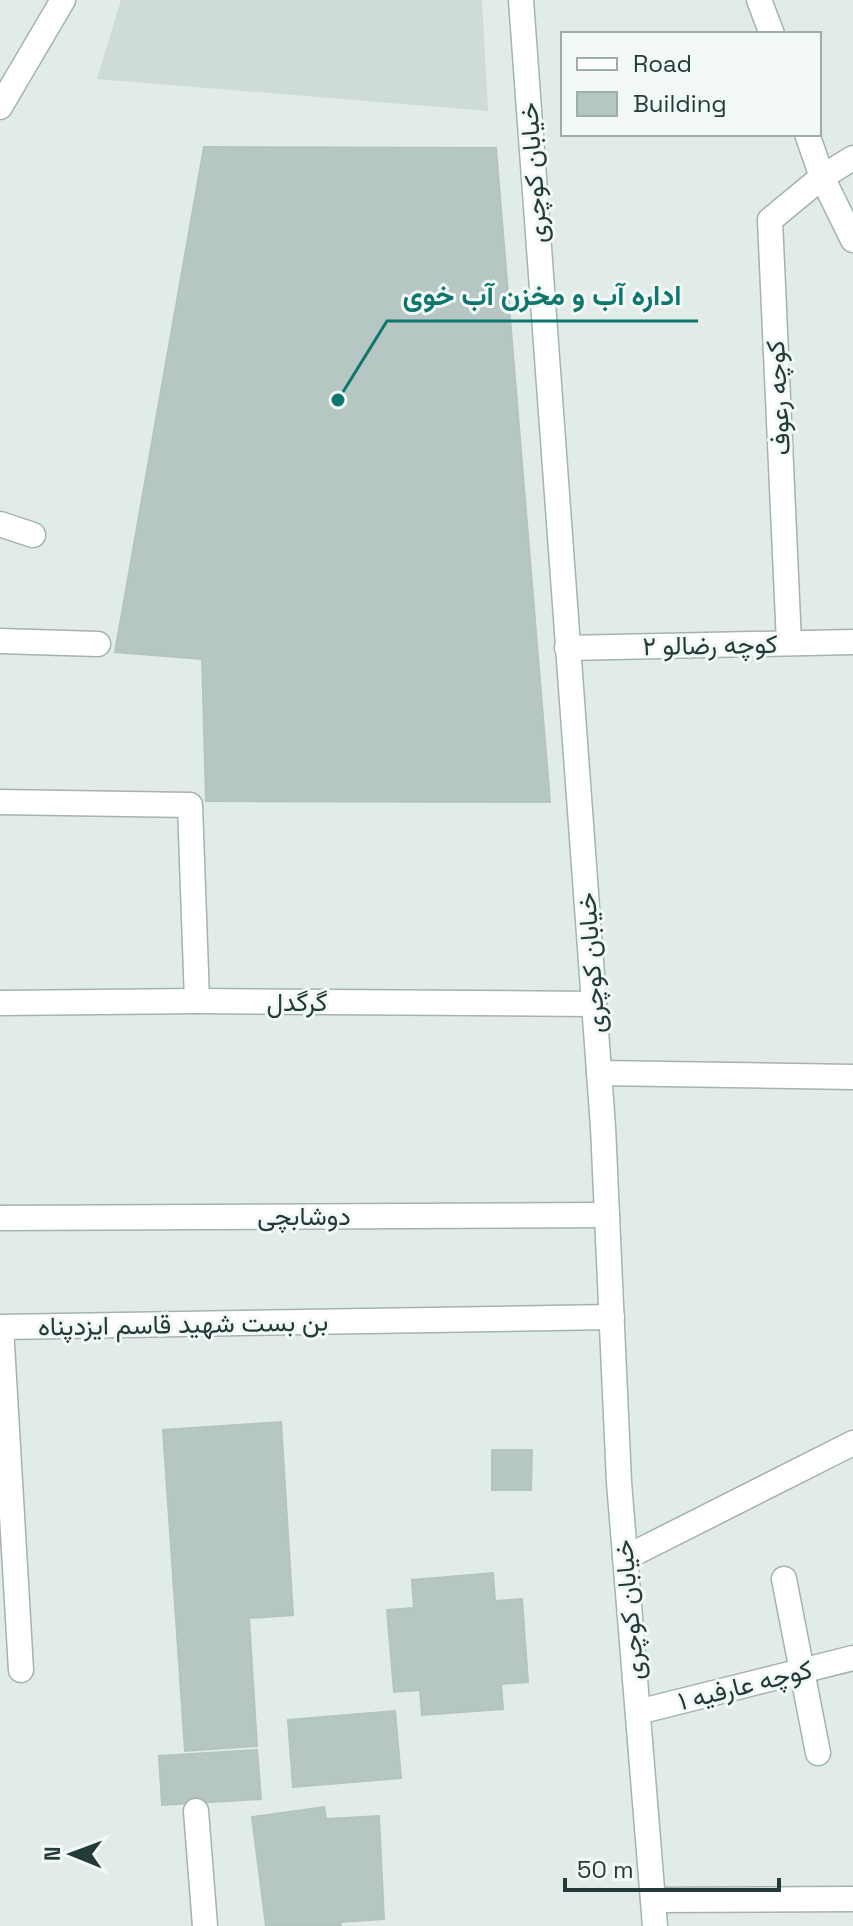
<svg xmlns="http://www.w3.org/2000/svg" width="853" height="1926" font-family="'Space Grotesk',Vazirmatn,sans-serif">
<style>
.built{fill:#cfdbd8}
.building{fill:#b6c6c2;stroke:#b4c4c0;stroke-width:2}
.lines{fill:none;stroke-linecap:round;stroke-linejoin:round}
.minor-casing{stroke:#a4b3b0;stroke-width:27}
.tertiary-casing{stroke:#a4b3b0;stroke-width:27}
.secondary-casing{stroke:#a0b6b2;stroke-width:27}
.minor{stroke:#fff;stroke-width:24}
.tertiary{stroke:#fff;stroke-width:24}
.secondary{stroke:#fff;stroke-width:24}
.labels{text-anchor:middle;stroke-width:6;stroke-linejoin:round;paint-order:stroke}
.street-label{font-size:26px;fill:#223b39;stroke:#f1f8f6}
.leader{fill:none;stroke:#0f766e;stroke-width:3}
.callout-dot{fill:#0f766e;stroke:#f1f8f6;stroke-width:3}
.callout-label{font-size:28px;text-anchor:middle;font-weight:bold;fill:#0f766e;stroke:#f1f8f6;stroke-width:6;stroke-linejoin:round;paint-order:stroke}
</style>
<rect width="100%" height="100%" fill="#e1ebe8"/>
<polygon class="built" points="121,0 482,0 488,111 97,79"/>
<g class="building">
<polygon points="204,147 496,148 550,802 206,801 202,659 115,652"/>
<polygon points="281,1422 293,1615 249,1618 257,1746 185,1751 163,1430"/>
<polygon points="492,1450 532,1450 531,1490 492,1490"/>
<polygon points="493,1573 495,1601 522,1599 528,1682 501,1684 503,1709 422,1715 420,1690 394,1692 387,1610 414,1608 412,1580"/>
<polygon points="395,1711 401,1778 293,1787 288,1720"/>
<polygon points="257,1750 261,1799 162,1805 159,1756"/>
<polygon points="324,1807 326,1819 379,1816 384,1919 340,1922 341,1926 266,1926 252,1817"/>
</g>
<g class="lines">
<g class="minor-casing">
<g id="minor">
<polyline points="759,0 772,34"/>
<polyline points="807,134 822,177 853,240"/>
<polyline points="0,524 33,535"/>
<polyline points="0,641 98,644"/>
<polyline points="789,643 770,220 822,177 853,158"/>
<polyline points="567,648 853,642"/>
<polyline points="0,802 190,805 197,1001"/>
<polyline points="0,1003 197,1001 594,1004"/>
<polyline points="599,1073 853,1077"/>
<polyline points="0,1218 607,1215"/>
<polyline points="625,1558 853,1443"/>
<polyline points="784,1579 818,1753"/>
<polyline points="21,1670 1,1327 612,1317"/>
<polyline points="638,1712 853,1658"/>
<polyline points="196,1811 205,1926"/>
<polyline points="653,1900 853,1899"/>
</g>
</g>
<g class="tertiary-casing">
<polyline id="tertiary" points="0,107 63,0"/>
</g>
<g class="secondary-casing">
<polyline id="secondary" points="521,0 603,1127 619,1482 655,1926"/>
</g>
<use href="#minor" class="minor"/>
<use href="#tertiary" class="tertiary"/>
<use href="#secondary" class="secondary"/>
</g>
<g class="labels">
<g class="street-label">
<text transform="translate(533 173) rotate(-94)" y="9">خیابان کوچری</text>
<text transform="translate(778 398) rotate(-93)" y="9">کوچه رعوف</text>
<text transform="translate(710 645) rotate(-1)" y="9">کوچه رضالو ۲</text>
<text transform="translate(591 963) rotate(-94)" y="9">خیابان کوچری</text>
<text x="297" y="1011">گرگدل</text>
<text x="304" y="1225">دوشابچی</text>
<text transform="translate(183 1324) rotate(-1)" y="9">بن بست شهید قاسم ایزدپناه</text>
<text transform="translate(629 1610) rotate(-95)" y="9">خیابان کوچری</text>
<text transform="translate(745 1685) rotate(-14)" y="9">کوچه عارفیه ۱</text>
</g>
</g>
<path class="leader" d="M338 400L387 321H698"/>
<circle class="callout-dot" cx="338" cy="400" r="8"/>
<g class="callout-label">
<text x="542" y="305">اداره آب و مخزن آب خوی</text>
</g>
<rect x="561" y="32" width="260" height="104" fill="#f1f8f6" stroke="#9eacaa" stroke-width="2"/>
<rect x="577" y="58" width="40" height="12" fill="#ffffff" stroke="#9eacaa" stroke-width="2"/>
<text x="633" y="72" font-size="24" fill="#223b39">Road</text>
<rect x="577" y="92" width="40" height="24" fill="#b6c6c2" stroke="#9eacaa" stroke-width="2"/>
<text x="633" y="112" font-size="24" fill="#223b39">Building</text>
<g transform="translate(72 1854) rotate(271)" stroke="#f1f8f6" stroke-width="6" paint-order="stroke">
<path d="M0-6L14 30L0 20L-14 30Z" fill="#223b39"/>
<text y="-12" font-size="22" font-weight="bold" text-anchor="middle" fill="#223b39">N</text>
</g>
<path d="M565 1878v12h214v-12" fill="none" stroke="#223b39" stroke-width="4"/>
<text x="577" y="1878" font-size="24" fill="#223b39" stroke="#f1f8f6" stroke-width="6" paint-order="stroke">50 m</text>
</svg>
